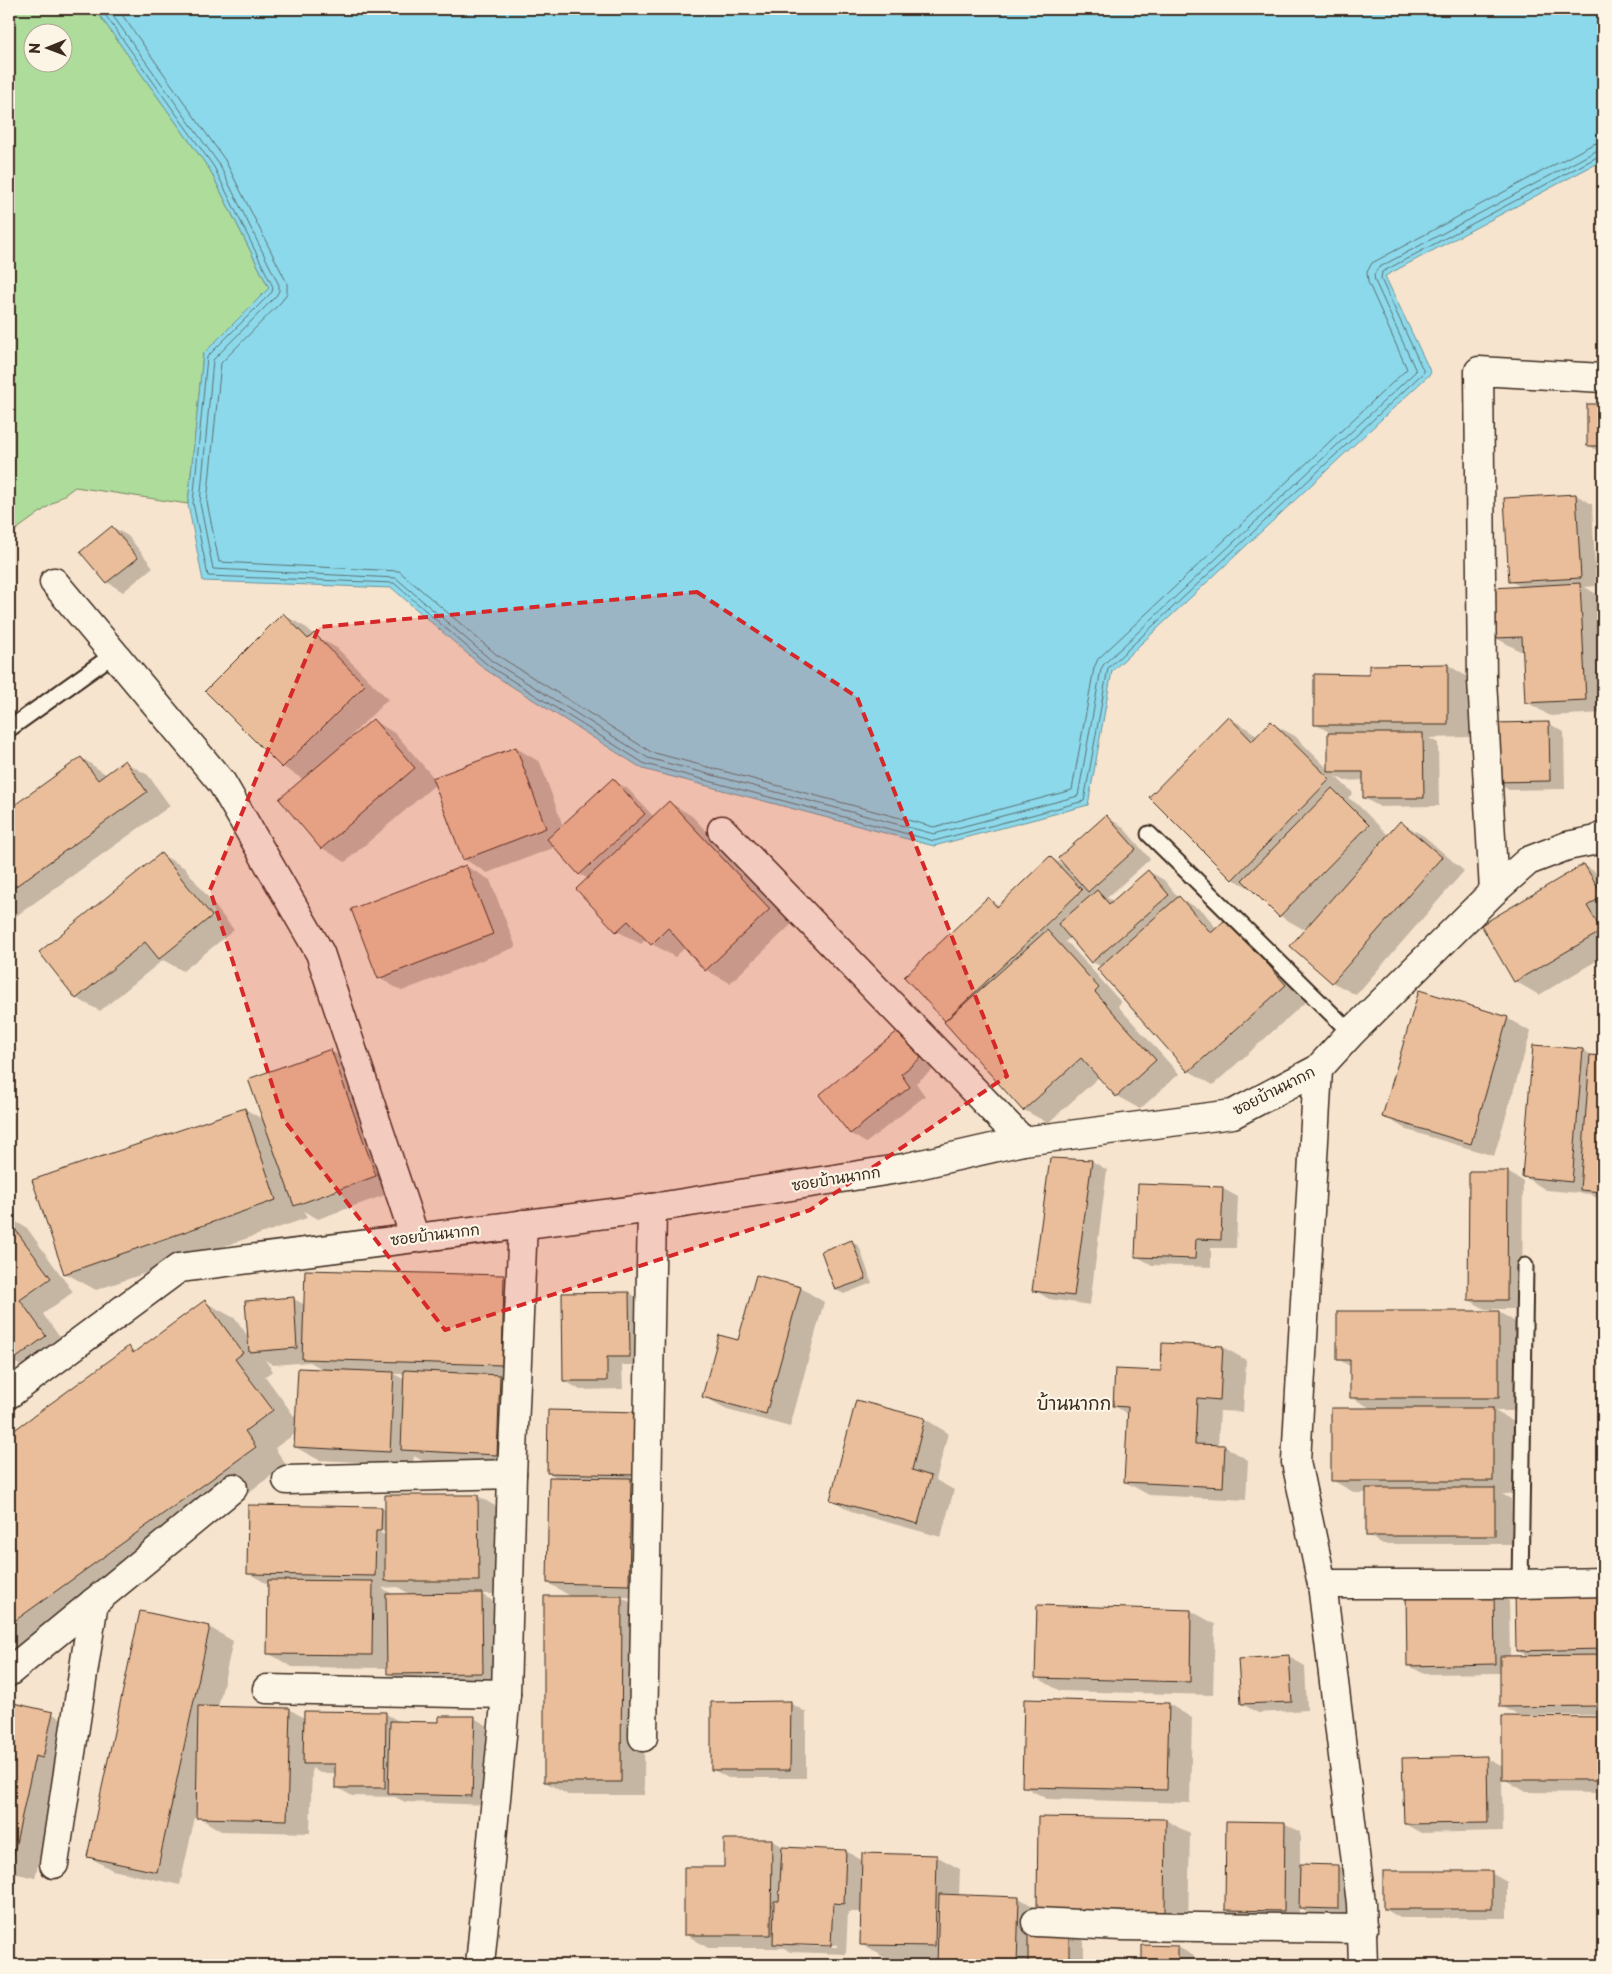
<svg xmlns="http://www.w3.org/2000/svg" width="1612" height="1974" font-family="'Playpen Sans','Playpen Sans Thai',sans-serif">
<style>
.green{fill:#aedc9b;stroke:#74835c;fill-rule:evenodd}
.water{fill:#8cd9eb;stroke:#6c9399}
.shadow{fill:#0003;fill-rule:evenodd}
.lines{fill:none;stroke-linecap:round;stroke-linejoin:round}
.shore{stroke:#5b7070;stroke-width:1}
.building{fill:#eabe9a;stroke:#3b2a1e}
.lane-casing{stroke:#3b2a1e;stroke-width:19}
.street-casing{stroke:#3b2a1e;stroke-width:31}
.lane{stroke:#fcf5e5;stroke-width:15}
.street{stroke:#fcf5e5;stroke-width:28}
.marked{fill:#d62828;fill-opacity:0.2;stroke:#d62828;stroke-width:4;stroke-dasharray:10 6;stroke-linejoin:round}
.labels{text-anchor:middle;stroke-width:4.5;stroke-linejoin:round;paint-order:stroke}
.street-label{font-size:15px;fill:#3b2a1e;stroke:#fcf5e5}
.quarter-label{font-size:18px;fill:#3b2a1e;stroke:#fcf5e5}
</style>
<rect width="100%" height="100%" fill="#f7e4ce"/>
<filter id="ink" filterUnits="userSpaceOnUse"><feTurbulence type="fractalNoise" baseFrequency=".02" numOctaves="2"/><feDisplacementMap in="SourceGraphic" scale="10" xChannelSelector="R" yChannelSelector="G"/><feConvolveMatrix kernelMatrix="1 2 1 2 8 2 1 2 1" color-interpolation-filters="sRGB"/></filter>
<g filter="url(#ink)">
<path class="green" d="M9,9H95L210,170L269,288L203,354L188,504L75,487L9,535ZM32,32H62V62H32Z"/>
<polygon class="water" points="95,9 1603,9 1603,160 1385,276 1431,373 1112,671 1088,805 934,846 643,769 486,670 392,588 203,581 188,504 203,354 269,288 210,170"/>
<g class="shadow">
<polygon points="1588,406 1603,406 1603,454 1588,445"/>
<polygon points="1576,495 1592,504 1596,586 1585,587 1603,598 1603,713 1550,716 1527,702 1524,651 1520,651 1496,638 1521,587 1510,581"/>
<polygon points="112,527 128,536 153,567 123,592 107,582 82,552"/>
<polygon points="284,615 307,628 313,635 337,648 388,699 350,737 352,739 373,720 396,734 434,778 516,748 540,762 563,826 613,780 628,789 654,817 669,802 692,816 793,923 730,983 706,970 686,947 675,957 652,944 647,938 641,944 617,931 589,879 579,874 556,847 487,873 464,859 436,784 345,862 322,848 281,800 304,780 283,767 207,691"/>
<polygon points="1448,665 1471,679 1471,737 1429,738 1438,743 1439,806 1380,807 1364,798 1364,780 1345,781 1335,776 1353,793 1348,798 1356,803 1389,836 1401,823 1424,836 1464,871 1356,995 1332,982 1313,922 1312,921 1303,929 1280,916 1255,891 1233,879 1228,717 1251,731 1258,737 1271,723 1295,736 1329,770 1329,732 1315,724 1370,676"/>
<polygon points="1548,723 1564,732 1565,789 1509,790 1494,781"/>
<polygon points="82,758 107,775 125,762 148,775 170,806 9,921 9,810"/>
<polygon points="1106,817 1122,826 1150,859 1107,898 1114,901 1148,871 1164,880 1179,898 1203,911 1217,929 1227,920 1309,999 1213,1085 1189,1071 1099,969 1102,967 1092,962 1071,937 1065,942 1070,945 1121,1002 1118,1006 1179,1074 1140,1109 1117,1096 1099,1077 1048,1123 1024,1110 906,977 988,899 1000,906 1050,857 1067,867"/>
<polygon points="161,854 185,868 234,930 183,971 163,960 100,1011 76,998"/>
<polygon points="1584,865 1603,877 1603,957 1539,995 1515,981 1483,926"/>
<polygon points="466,866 490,880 516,947 402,991 379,978"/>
<polygon points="1507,1018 1531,1032 1494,1156 1407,1130 1384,1116"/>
<polygon points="900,1031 936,1067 916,1083 925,1096 866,1143 851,1134 820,1095"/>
<polygon points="1534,1046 1583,1050 1595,1057 1603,1057 1603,1207 1602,1201 1590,1194 1546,1190 1523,1176"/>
<polygon points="331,1051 354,1064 399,1190 318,1219 304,1211 307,1218 96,1290 65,1273 245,1109 264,1120"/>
<polygon points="1092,1161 1107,1170 1090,1305 1049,1299 1034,1290"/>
<polygon points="1507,1172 1523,1181 1522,1309 1485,1309 1469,1300"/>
<polygon points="1222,1188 1238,1197 1236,1248 1211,1248 1211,1267 1152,1265 1136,1256"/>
<polygon points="9,1218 27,1228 73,1292 43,1314 69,1350 35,1374 12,1361 9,1357"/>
<polygon points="852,1242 859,1246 872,1283 844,1294 836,1290 823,1252"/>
<path d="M306,1271L504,1276L528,1290L525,1378L502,1377L524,1390L520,1467L426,1463L414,1456L413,1465L319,1460L295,1447L296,1433L275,1448L286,1465L9,1666V1436L129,1348L136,1352L205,1302L236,1319L249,1338L294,1299L305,1305ZM265,1360L273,1365L310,1362L324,1370L297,1420L265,1376L273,1371ZM394,1374H406L405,1380Z"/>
<polygon points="801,1288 824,1302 790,1427 727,1410 704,1396 739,1342"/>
<polygon points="629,1293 645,1302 646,1365 622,1365 623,1389 580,1390 565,1381"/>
<polygon points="1499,1312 1522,1326 1523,1411 1495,1411 1516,1423 1516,1494 1502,1494 1511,1499 1511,1544 1383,1544 1367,1535 1368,1493 1355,1493 1332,1480 1372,1409 1351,1397 1351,1367 1338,1359"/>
<polygon points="1223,1347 1246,1360 1243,1412 1220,1411 1218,1446 1224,1446 1248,1460 1246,1500 1149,1495 1125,1482 1128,1414 1114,1406 1162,1372"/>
<polygon points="857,1401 925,1419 948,1433 936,1480 954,1490 941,1537 854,1513 831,1499"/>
<polygon points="638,1413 652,1598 621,1597 645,1611 644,1795 568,1795 545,1782 572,1597 548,1583 559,1479 548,1472"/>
<path d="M386,1496H478L502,1510V1594H481L505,1608L507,1685L412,1686L388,1673V1668L292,1667L268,1653L269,1585L248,1573L382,1508L386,1511ZM376,1527L386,1533V1536L375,1529ZM398,1587L411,1595H394L382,1588Z"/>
<polygon points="1603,1591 1603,1715 1517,1715 1502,1706 1501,1673 1424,1674 1408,1665 1494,1592 1509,1601 1510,1657 1529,1657 1517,1650"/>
<polygon points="1038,1607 1191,1611 1215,1624 1213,1695 1060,1691 1036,1677"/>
<polygon points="209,1627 233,1641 218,1708 289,1709 306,1719 306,1712 386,1714 402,1723 440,1723 474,1718 490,1727 488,1805 405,1802 395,1797 352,1796 336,1787 336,1773 320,1773 312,1768 310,1833 221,1831 198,1817 197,1808 180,1885 112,1870 89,1857"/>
<polygon points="1289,1657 1305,1666 1307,1710 1258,1713 1242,1704"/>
<polygon points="790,1703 806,1712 806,1778 728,1778 712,1769"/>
<polygon points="9,1704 53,1714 76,1727 59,1769 35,1878 9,1872"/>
<polygon points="1169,1704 1192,1718 1190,1803 1047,1799 1023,1786"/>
<polygon points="1504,1717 1603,1718 1603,1793 1526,1792 1502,1778 1503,1831 1421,1833 1405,1824 1486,1758 1503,1767"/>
<path d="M1039,1818L1166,1820L1190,1834L1188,1925L1068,1932L1084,1941V1965H938V1959L885,1958L861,1944L862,1912H848L846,1954L790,1952L784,1948H708L685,1934L725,1868L772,1840L786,1849L846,1851L863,1861L936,1856L960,1869L959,1896L1019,1898L1038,1909ZM794,1943L837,1945V1947L794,1946Z"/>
<polygon points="1284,1823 1300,1832 1300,1865 1338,1866 1353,1875 1353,1917 1316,1917 1299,1907 1299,1920 1242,1919 1226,1910"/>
<polygon points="1491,1873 1507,1882 1507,1918 1400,1918 1385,1909"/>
<polygon points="1143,1947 1178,1947 1194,1956 1193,1965 1143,1965"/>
<polygon points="764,1961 771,1965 720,1965 720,1963"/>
</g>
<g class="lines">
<g class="shore">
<polyline points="101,9 214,167 273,287 272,292 207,357 193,503 208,576 394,583 489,666 645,764 934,841 1084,801 1108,668 1424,372 1381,279 1382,272 1599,156 1603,156"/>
<polyline points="108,9 219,164 279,285 279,291 276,296 213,360 200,503 213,569 396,578 492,661 648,758 934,834 1078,796 1101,669 1104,664 1416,371 1375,281 1374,275 1378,268 1596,151 1603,149"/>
<polyline points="118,9 225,160 287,283 287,293 282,301 221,363 207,502 219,562 399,571 497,655 651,752 934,827 1072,790 1094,668 1098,659 1407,369 1368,282 1367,272 1372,263 1593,144 1603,142"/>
</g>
</g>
<g class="building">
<rect x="1587" y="404" width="16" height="42"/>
<polygon points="1576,494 1581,578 1509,582 1504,498"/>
<polygon points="112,526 138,558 106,583 80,552"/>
<polygon points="1580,583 1586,700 1525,703 1522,637 1495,638 1493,588"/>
<polygon points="283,613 308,639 314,633 365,685 282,768 205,691"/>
<polygon points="1448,664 1448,725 1314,725 1314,674 1369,675 1369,665"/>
<polygon points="1228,716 1252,741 1271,721 1330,779 1232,880 1149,797"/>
<polygon points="373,719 415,768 321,849 279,799"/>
<polygon points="1549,722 1550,781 1492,782 1491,723"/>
<polygon points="1328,733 1423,733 1424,798 1363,798 1363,772 1328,772"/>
<polygon points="516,747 546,828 463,860 432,778"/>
<polygon points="81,757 98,780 125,760 147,792 9,891 9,809"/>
<polygon points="613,778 645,814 579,875 547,839"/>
<polygon points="1332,788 1369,825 1279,917 1242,880"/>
<polygon points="669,801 770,909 705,971 668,928 651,945 628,921 616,932 576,889"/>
<polygon points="1106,815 1136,849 1088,892 1058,858"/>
<polygon points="1400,821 1442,857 1332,983 1290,946"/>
<polygon points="161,853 212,916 159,959 145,942 76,999 39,952"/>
<polygon points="1050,856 1082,890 945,1021 904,977 988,897 997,907"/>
<polygon points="1584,864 1603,896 1587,906 1602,931 1514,982 1481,925"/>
<polygon points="466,865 493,934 378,979 351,909"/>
<polygon points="1148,870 1169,895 1091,963 1058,924 1097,890 1109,904"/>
<polygon points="1179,896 1211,933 1227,918 1286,985 1188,1072 1097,969"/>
<polygon points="1047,930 1099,988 1095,992 1156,1060 1116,1097 1081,1058 1023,1111 944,1022"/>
<polygon points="1419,990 1508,1017 1471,1144 1382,1117"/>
<polygon points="899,1030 921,1058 901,1074 910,1087 850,1134 819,1095"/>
<polygon points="1533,1045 1583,1049 1572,1182 1522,1177"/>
<polygon points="331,1049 376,1176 294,1206 248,1079"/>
<polygon points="1590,1055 1603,1056 1603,1207 1601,1207 1602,1192 1580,1190"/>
<polygon points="245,1108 276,1200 64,1274 32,1180"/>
<polygon points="1050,1158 1092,1160 1074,1296 1032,1291"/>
<polygon points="1469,1171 1508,1171 1507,1300 1468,1300"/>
<polygon points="1138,1184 1223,1187 1221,1240 1196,1239 1195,1259 1135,1257"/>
<polygon points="9,1221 51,1278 20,1300 46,1336 11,1362 9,1359"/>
<polygon points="852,1240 866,1279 835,1290 821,1251"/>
<polygon points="305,1270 504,1275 502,1365 302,1359"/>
<polygon points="756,1275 801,1287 766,1414 702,1397 719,1335 738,1340"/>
<polygon points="629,1292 630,1357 607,1357 607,1381 563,1381 562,1293"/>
<polygon points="294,1297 297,1348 249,1352 245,1301"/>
<polygon points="205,1300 243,1353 235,1359 273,1410 245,1431 256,1447 9,1625 9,1434 129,1346 133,1353"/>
<polygon points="1337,1311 1499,1311 1499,1398 1350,1398 1350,1360 1337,1360"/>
<polygon points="1162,1343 1223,1346 1220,1400 1197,1398 1195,1444 1225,1445 1223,1487 1124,1482 1128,1407 1113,1406 1115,1369 1161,1371"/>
<polygon points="298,1368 394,1372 390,1452 294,1447"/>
<polygon points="404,1370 500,1375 497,1455 401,1450"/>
<polygon points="856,1400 925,1418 912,1470 931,1476 918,1524 830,1500"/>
<rect x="1331" y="1408" width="162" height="73"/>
<polygon points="548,1410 639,1412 637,1475 547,1473"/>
<polygon points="549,1477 631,1478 629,1585 547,1583"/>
<rect x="1366" y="1488" width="129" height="48"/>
<polygon points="385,1495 478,1495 479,1581 385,1581"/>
<polygon points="248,1505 382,1507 381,1531 376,1531 375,1576 247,1574"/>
<polygon points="268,1580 373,1581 372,1655 267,1654"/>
<polygon points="1494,1590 1495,1664 1407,1666 1406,1592"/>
<polygon points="1603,1590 1603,1649 1516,1651 1515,1591"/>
<polygon points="482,1593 483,1673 387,1674 386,1594"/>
<polygon points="544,1596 622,1596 621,1782 544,1782"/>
<polygon points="1037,1605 1191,1610 1190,1682 1035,1678"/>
<polygon points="140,1611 210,1626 157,1872 87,1857"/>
<polygon points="1289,1655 1292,1702 1241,1704 1238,1659"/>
<polygon points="1603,1655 1603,1706 1500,1707 1500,1656"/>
<polygon points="1024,1699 1169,1703 1167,1790 1022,1787"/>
<polygon points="791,1701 790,1770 711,1770 711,1702"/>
<polygon points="9,1702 53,1712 43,1758 35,1756 11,1866 9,1865"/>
<polygon points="198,1706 290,1708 287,1820 196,1818"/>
<polygon points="304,1711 386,1712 385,1788 335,1788 335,1764 303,1764"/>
<polygon points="439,1716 475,1716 472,1796 388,1794 390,1721 439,1722"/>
<polygon points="1502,1716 1603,1717 1603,1780 1502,1780"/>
<polygon points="1487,1756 1488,1823 1404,1824 1402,1758"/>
<polygon points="1038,1817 1166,1819 1165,1912 1037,1910"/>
<polygon points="1226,1821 1285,1822 1284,1911 1225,1910"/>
<polygon points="724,1839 772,1839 771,1935 684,1935 684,1867 724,1867"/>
<polygon points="782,1847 846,1850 844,1904 833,1903 831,1946 773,1944 774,1901 779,1901"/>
<polygon points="862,1853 937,1855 935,1946 860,1945"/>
<polygon points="1300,1864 1338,1865 1338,1909 1299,1908"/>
<rect x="1383" y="1871" width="109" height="38"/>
<polygon points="939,1894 1019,1897 1017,1965 937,1965"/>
<rect x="1028" y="1931" width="41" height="34"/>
<polygon points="1142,1945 1178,1946 1178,1965 1142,1965"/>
<polygon points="504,1960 548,1963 547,1965 504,1965"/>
<polygon points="764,1960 764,1965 718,1965 718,1962"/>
</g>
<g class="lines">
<g class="lane-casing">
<g id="lane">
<polyline points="9,729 114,654"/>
<polyline points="1149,834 1351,1033"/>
<polyline points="1520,1584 1525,1266"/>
</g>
</g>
<g class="street-casing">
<g id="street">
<polyline points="54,582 222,783 320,953 415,1238"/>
<polyline points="722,830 1023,1141"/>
<polyline points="1494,891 1482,680 1479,371 1603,378"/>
<polyline points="1318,1069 1296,1462 1322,1584 1361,1903 1363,1965"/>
<polyline points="9,1394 179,1268 652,1208 904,1168 1023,1141 1233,1114 1318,1069 1351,1033 1494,891 1528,861 1567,846 1597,840 1603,836"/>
<polyline points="287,1480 512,1474"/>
<polyline points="1322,1584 1520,1584 1603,1582"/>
<polyline points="9,1672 233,1488"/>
<polyline points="267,1689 506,1694"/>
<polyline points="643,1737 652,1208"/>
<polyline points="54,1864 94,1602"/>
<polyline points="1036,1922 1121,1926 1363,1929"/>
<polyline points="480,1965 506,1694 512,1474 523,1224"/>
</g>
</g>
<use href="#lane" class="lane"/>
<use href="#street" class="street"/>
</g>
</g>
<path class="marked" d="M697,592L857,697L1007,1076L810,1210L445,1330L283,1119L210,890L319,627Z"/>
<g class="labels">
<g class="street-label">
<text transform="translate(1274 1091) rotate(-27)" y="5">ซอยบ้านนากก</text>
<text transform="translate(836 1179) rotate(-9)" y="5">ซอยบ้านนากก</text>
<text transform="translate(435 1235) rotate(-7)" y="5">ซอยบ้านนากก</text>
</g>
<g class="quarter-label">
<text x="1074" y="1410">บ้านนากก</text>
</g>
</g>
<rect width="1612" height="1974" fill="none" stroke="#fcf5e5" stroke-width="30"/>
<rect x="15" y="15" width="1582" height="1944" fill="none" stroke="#3b2a1e" stroke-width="2" filter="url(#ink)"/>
<g transform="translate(48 48) rotate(269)"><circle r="24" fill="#fcf5e5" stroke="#afa495"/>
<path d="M0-4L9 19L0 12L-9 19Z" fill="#3b2a1e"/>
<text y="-8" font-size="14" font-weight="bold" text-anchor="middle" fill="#3b2a1e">N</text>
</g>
</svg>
